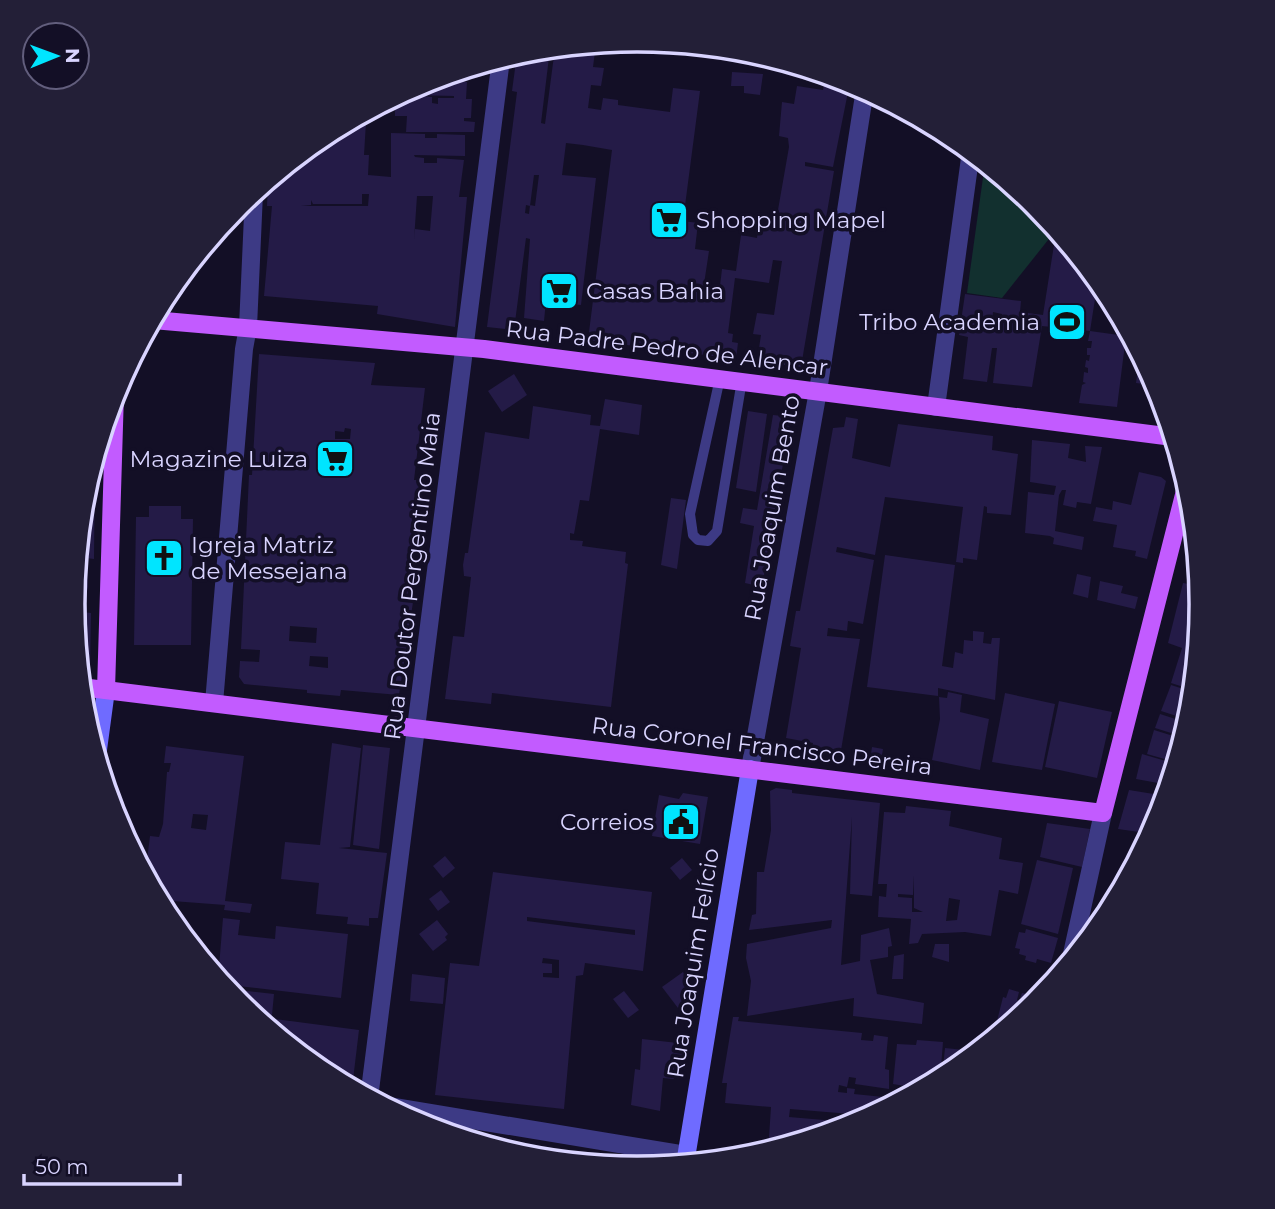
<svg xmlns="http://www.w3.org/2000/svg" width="1275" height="1209" font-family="Montserrat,sans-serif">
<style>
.green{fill:#12302f}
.building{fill:#241b47;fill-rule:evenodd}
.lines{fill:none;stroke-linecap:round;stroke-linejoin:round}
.lane{stroke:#3d3a85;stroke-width:10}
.street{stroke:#3d3a85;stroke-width:18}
.secondary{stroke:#6f6bff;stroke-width:18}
.primary{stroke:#c25bff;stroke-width:18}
.labels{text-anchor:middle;stroke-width:7;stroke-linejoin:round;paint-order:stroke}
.poi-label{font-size:23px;fill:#d9d4ff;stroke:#130f26;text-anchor:start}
.street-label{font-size:23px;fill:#d9d4ff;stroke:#130f26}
.rim{fill:none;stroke:#d9d4ff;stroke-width:3.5}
</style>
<rect width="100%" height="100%" fill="#130f26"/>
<polygon class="green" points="985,163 1037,206 1056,230 1002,298 967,293"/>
<g class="building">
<path d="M596,44L593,67L604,68L601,86L591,85L588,108L601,110L603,98L618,100V105L670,112L673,88L700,91L683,221L698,223L695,249L709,251L704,284L720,286L722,269L736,271L741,235L757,238L759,224L775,227L789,147L788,138L779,136L782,102L794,104L797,86L823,90L826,75L850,82L833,167L805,162V166L834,171L801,367L757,361L761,335L753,334L757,313L774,315L782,261L773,260L769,283L735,278L728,333L733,334L732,342L738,343L736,359L588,340L612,150L583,145L566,143L562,175L596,178L581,305L546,301L544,321L524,318L530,239L526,238L514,330L487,327L517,92L512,91L517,54L550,49L541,123L545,124L555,48ZM534,175H539L535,206L530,205L529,214L525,213L526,205L530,206Z"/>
<polygon points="732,72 763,74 760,95 744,93 744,86 731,86"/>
<path d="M432,80L467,82L466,99H472L471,118H464V121L475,122L474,132H406L407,116H395V97ZM415,95L454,96V98H438V104L432,103V97Z"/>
<path d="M350,122H366L364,155H369L368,175L391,177V133L425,134V138H437V134L465,135V156L414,155L415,157L424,158V163H437V158L464,160L459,197H467L455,327L377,314L378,306L264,296L272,206H267L268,181L324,135ZM362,194H369L368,206H301L311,205V200L313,204H362ZM417,196H433L430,231L415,229L414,240Z"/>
<path d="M1056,232L1098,280L1090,331L1042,326L1032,387L993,383L997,348H992L987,382L963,379L968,337L959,335L965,294L1021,301L1020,312L1043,315ZM993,312L1002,314L1000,332L991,331Z"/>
<polygon points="1090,331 1126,336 1117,407 1079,403 1082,385 1086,383 1083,382 1084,372 1088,373 1088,368 1085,367 1086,360 1089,361 1090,355 1087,355 1087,348 1091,348 1092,341 1088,341"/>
<polygon points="1140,353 1144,361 1157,386 1136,383"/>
<path d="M259,354L375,363L371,385L425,388L414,480H421L410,568L418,569L399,695L341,690L340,696L307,693V690L244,684L239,677L240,661L259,662L260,650L241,649L249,475H252ZM345,428L351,429L350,439H335V431L344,432ZM290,626L317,628L316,643L289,641ZM310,656L328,657V668L309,666Z"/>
<polygon points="514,374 527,395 502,412 488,391"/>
<polygon points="605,399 642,405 639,435 600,429 589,501 580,500 574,534 570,533 570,540 583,541 582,546 626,552 625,563 628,564 611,707 492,693 491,704 445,699 453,636 464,637 471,577 464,576 463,565 465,553 468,553 485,432 529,439 533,406 591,415 590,425 600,426"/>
<polygon points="748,411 767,414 756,492 736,488"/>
<polygon points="773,415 791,417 762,587 745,583 754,526 740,523 743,508 757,510"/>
<polygon points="846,417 858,419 852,458 890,467 898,424 993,436 992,450 1018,454 1011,515 987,513 987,507 984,506 977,560 963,558 963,563 956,562 963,507 885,497 875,555 837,547 836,552 874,560 863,624 848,621 847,631 828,628 827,636 860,639 840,756 811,752 813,743 786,738 801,648 790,646 796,611 800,611 833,428 844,427"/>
<polygon points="1032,440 1070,444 1068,458 1086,462 1085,446 1102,447 1091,504 1077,502 1076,508 1063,505 1066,490 1062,490 1059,495 1055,531 1084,537 1082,550 1053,544 1054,538 1050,536 1025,533 1028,492 1054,495 1056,486 1030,482"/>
<polygon points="95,458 94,559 86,558 88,587 85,599 75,611 91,613 90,667 79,666 73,604 84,494"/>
<polygon points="1139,472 1161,477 1166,481 1147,559 1135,556 1136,551 1113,547 1117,525 1093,521 1096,507 1112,510 1113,501 1131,505"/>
<polygon points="671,498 686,500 677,569 661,565"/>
<polygon points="149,506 181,506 181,519 193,519 191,645 134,645 136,517 149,517"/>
<polygon points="885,555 955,565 942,666 953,668 955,652 963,654 964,640 973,641 973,631 984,632 983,643 991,644 992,638 1000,638 995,700 938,688 938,696 867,687"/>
<polygon points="1077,574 1091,577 1088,598 1073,594"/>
<polygon points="1100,581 1123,586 1121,593 1138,597 1135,609 1097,600"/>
<polygon points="1183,583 1200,586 1202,605 1193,690 1171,683 1182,648 1168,643"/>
<polygon points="1171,685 1193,692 1189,720 1161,711"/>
<polygon points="948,692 962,695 960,712 989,719 980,770 932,760 940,719 939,697 947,698"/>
<polygon points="1005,693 1055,704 1042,770 992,762"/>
<polygon points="1059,701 1112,712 1097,778 1045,767"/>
<polygon points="1160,714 1188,723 1184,737 1155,728"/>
<polygon points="1154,730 1183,739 1175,762 1147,754"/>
<polygon points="332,743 361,748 350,847 339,848 387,853 378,918 369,918 369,926 347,924 348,917 316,914 319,883 281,879 285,842 320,845"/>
<polygon points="363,745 390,748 379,849 353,845"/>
<path d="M166,746L244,756L225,901L252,904L250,913L224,910L225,905L159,900L152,887L154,869L146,868L150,836L159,837L163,824L167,772H169L171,763H164ZM193,814L208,815L206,830L191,828Z"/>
<polygon points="872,747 883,749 881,761 870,760"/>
<polygon points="1142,754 1176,764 1169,785 1136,779"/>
<polygon points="776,788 792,790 792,793 880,803 872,896 850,894 852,817 841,965 860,961 861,935 889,928 892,946 888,947 888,957 870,960 877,994 924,1003 922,1024 853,1016 854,998 747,1016 751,981 746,958 747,944 831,928 832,920 749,930 752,915 756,914 757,872 764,872 771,830 770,791"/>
<polygon points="1129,790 1166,796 1159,821 1134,866 1128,865 1136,836 1145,838 1146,833 1118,829"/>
<polygon points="683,793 708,797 700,844 652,836 659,795 679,799"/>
<polygon points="123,802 127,820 120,822 116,804"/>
<path d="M906,806L951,811L949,826L1002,838L999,859L1023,863L1018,894L999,890L991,936L965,932L922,934L918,943L909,944L911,919L878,917L879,896L886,897L887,884H878L884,812L905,813ZM914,875V908L923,912H912V898L898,897V894L913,895ZM949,898L960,900L957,920L946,921Z"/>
<polygon points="1047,823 1090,829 1082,867 1040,857"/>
<polygon points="445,856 455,868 443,878 433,866"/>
<polygon points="682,858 692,870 680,880 670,868"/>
<polygon points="1037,860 1073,868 1058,934 1021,924"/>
<path d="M493,872L652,892L643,971L585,963L583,975L576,976L564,1109L435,1095L450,963L479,966ZM527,917L635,930V935L527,921ZM543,958L559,960V978L543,977V973H552V964L542,963Z"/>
<polygon points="441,890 450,902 438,911 429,899"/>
<polygon points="223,918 240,920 238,935 275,939 276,926 348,934 341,998 238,986 238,990 274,994 272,1015 249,1012 218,979"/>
<polygon points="437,920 448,934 445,937 447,940 433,951 419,934"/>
<polygon points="1026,929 1058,938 1051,963 1037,959 1036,963 1025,960 1026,956 1019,954 1020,949 1015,948 1019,932 1025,933"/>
<polygon points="935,944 949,944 949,962 932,957"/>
<polygon points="904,954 903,979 892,979 894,956"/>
<polygon points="683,972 698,993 678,1008 662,987"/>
<polygon points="412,974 445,978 443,1004 410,1001"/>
<polygon points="1009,989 1019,992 1017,1000 1019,1001 1022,993 1032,995 1028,1010 1007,1028 996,1025 1003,997 1006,998"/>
<polygon points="624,991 639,1010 628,1018 613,999"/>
<polygon points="253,1016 359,1030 353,1080 333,1078 324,1073"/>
<polygon points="733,1017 739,1017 738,1021 862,1033 861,1040 873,1041 874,1035 888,1037 885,1069 889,1070 889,1089 855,1084 856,1078 849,1077 847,1087 839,1085 838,1092 847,1093 847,1088 855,1089 854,1094 903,1099 863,1121 863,1115 790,1109 789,1117 859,1123 768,1152 771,1107 725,1103 727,1083 722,1083"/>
<polygon points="642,1039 687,1044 686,1058 681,1057 680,1067 675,1067 674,1079 663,1078 660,1111 631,1105 635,1069 640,1070"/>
<polygon points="917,1040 943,1042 940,1080 922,1089 893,1084 897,1044 916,1045"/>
<polygon points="975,1046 984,1047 942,1078 945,1048 974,1051"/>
</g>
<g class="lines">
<polyline class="lane" points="720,378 690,514 693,535 698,540 708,541 717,531 742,380"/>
<g class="street">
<polyline points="936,407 971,151"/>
<polyline points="214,703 244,349 248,327 254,193"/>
<polyline points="750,769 818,391 865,89"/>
<polyline points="1070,963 1103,813"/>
<polyline points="369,1098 501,59"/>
<polyline points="382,1105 686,1155"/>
</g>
<g class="secondary">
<polyline points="97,757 106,690"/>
<polyline points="685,1164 750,769"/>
</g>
<g class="primary">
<polyline points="153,320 484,349 1173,437"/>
<polyline points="81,687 1103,813 1187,483"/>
<polyline points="106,690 115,393"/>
</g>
</g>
<defs>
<g id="supermarket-square" transform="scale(2.0125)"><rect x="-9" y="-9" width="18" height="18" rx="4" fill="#00e5ff" stroke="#130f26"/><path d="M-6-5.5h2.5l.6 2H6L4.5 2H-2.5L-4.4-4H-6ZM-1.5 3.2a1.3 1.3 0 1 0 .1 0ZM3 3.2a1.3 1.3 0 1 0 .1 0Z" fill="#111"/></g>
<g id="stadium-square" transform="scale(2.0125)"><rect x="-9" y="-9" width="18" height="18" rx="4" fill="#00e5ff" stroke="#130f26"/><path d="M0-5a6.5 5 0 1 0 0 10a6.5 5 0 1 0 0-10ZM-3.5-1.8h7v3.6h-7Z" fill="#111"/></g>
<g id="church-square" transform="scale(2.0125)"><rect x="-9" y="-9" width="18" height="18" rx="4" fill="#00e5ff" stroke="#130f26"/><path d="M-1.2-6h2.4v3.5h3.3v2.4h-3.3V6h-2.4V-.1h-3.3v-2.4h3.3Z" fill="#111"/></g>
<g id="civic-square" transform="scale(2.0125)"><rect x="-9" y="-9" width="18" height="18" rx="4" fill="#00e5ff" stroke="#130f26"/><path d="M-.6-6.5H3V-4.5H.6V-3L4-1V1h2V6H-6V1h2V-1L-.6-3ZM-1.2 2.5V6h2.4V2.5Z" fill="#111"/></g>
</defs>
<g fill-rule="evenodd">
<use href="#supermarket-square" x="669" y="220"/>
<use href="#supermarket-square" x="559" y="291"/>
<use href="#stadium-square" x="1067" y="322"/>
<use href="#supermarket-square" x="335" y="459"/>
<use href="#church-square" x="164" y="558"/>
<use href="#civic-square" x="681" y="822"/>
</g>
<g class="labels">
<g class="poi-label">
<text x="696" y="228">Shopping Mapel</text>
<text x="586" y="299">Casas Bahia</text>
<text x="1040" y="330" text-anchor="end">Tribo Academia</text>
<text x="308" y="467" text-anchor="end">Magazine Luiza</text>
<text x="191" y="553">Igreja Matriz<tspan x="191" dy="26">de Messejana</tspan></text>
<text x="654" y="830" text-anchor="end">Correios</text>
</g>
<g class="street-label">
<text transform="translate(667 348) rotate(7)" y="8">Rua Padre Pedro de Alencar</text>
<text transform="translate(772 508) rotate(-80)" y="8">Rua Joaquim Bento</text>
<text transform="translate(412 576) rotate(-83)" y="8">Rua Doutor Pergentino Maia</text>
<text transform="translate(762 746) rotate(7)" y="8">Rua Coronel Francisco Pereira</text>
<text transform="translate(693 963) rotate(-81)" y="8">Rua Joaquim Felício</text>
</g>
</g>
<path d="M0 0H1275V1209H0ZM85 604a552 552 0 1 1 1104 0a552 552 0 1 1-1104 0Z" fill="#231f37" fill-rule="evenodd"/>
<path class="rim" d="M85 604a552 552 0 1 1 1104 0a552 552 0 1 1-1104 0Z"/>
<g transform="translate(56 56) rotate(89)"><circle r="33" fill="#130f26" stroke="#625e7d" stroke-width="2"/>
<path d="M0-5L12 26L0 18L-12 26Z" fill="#00e5ff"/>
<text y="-10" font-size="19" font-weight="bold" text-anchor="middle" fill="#d9d4ff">N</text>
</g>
<path d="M24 1174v10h156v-10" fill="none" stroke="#d9d4ff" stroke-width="3.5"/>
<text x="35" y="1174" font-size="21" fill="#d9d4ff" stroke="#130f26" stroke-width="5" paint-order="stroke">50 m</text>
</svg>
